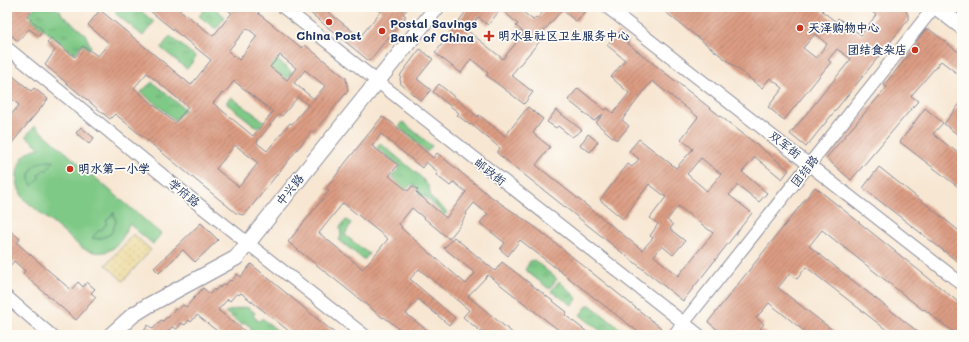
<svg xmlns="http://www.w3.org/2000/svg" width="969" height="342" font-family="Mali,'LXGW WenKai TC',sans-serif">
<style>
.grass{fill:url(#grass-tufts);stroke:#4d7c72}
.sand{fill:url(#sand-dots);stroke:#84847e}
.garden{fill:#7fc986;stroke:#4d7c72;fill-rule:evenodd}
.building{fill:url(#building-hatch);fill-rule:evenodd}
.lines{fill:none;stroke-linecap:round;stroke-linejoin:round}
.minor-casing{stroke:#898a98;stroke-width:14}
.major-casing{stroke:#898a98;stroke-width:17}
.minor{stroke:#fff;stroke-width:12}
.major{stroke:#fff;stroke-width:15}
.poi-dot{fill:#c8321e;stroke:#fdfcf7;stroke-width:1.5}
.labels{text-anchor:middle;stroke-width:3.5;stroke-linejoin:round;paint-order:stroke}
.poi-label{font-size:12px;font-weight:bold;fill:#1b2f5e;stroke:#fdfcf7;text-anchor:start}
.street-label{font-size:12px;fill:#1b2f5e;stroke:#fdfcf7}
</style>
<defs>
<pattern id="grass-tufts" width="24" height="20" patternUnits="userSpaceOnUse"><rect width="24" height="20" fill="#7fc986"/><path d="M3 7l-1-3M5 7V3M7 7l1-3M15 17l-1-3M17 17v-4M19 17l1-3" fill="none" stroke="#67a471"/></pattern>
<pattern id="sand-dots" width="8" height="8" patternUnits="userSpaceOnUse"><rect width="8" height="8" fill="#eeda9e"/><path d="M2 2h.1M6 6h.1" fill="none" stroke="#ccbb8a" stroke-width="1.8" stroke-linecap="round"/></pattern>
<pattern id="building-hatch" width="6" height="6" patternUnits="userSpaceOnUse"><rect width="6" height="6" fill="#db9c82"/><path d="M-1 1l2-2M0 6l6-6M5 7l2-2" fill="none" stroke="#b1806e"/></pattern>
</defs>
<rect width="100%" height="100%" fill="#fdfcf7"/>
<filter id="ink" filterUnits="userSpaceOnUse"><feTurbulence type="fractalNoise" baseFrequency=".025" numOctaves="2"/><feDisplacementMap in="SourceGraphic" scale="8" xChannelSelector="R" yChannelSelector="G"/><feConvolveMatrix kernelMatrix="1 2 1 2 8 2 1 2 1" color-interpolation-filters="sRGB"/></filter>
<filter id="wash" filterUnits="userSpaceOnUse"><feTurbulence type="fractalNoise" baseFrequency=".012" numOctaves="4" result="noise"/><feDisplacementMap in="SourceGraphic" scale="16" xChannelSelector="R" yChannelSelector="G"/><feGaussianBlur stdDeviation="0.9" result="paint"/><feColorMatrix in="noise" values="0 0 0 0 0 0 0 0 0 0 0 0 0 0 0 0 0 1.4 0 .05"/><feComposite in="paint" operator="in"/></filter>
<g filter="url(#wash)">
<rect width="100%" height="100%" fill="#f7e6d1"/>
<g class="grass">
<polygon points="35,7 48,7 53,9 56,7 62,13 61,14 85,34 91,47 89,49 82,44 75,53 72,52 32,20 29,14"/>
<polygon points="119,7 136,7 154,22 143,36 115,13"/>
<polygon points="207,7 213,7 225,17 216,29 199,16"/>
<polygon points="170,36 196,57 187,69 161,48"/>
<polygon points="264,49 292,72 283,83 282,76 274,70 271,74 268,71 273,64 268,60"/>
<polygon points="152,82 185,109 175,120 141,92"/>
<polygon points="231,97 264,121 258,128 227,104 227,101"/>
<polygon points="403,122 432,146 427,152 399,127"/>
<polygon points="380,143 420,176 429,187 431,198 447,212 445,215 425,197 418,194 419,190 412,184 400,195 395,192 400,184 392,176 401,166 377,148"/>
<path d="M44,161H55L46,171L44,169L38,176L40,178L32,187C26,175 32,164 44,161Z"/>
<polygon points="114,212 116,222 111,234 99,239 92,238 100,228 102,229 107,223 106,221"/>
<polygon points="346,220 351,223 345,235 369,254 364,260 339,240 341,236 340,227"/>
<polygon points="534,260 557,279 549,289 525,270 530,261"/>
<polygon points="559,281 576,297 577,300 572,305 551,291"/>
<polygon points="588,305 590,305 623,331 625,334 606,335 580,315"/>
<polygon points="244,307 249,308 255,313 253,316 259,321 262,318 283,335 253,335 249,332 252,328 244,322 242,325 225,312"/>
</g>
<polygon class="sand" points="133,234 151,250 123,281 106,265"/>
<path class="garden" d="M35,126L161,234L153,244L129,224C120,247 108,260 82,248L25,200C11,183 15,151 40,148L26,136ZM44,161H54L46,171L44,169L38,176L40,178L32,186C26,175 32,164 44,161ZM114,212L116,222L111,234L99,239L92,238L100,229L102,230L107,222L106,221Z"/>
<g id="blocks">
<g class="building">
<polygon points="7,7 33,7 27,16 43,30 39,36 29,29 18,41 7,32"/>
<path d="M145,7H176L213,36L232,13L224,7H255L260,11L258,13L302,48L305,45L346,78L348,91L314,132L312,131L247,212L243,215L236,213L115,114L110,119L45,65L55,50L47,43L51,38L75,57L83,46L98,56L109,43L88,25L100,10L191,85L211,60ZM247,28L257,36L239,60L228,51ZM280,55L296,68L287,80L270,67ZM305,70L325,86L314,99L294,83ZM147,73L188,107L175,123L134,88ZM234,81L273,112L253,136L213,103L222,93L224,94ZM298,97L308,105L292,124L290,123L267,151L257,143L258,140L279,114L282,116ZM235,145L258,163L239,187L216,169Z"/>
<polygon points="303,7 322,7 360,37 381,11 376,7 409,7 403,14 406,16 369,61"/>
<path d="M469,7H517L533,20L536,17L537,19L547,7H588L577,22L562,10L536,40L539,42L511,75L533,92L524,104L486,75L488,73L471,59L461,73L435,53L452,31L449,29L454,24L456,25ZM501,9L518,24L516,26L524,33L503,59L468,31L478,17L488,25Z"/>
<path d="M659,7H825L822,11L836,22L838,18L861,35L876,15L866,7H904L908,15V20L806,147L790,134L851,59L837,49L828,60L831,62L784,120L768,107L783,88L770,78L762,88ZM815,34L827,44L816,58L803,48Z"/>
<polygon points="929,29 962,55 962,77 941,61 911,96 918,101 851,180 826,158 887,87 884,85 918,44 916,42 925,30"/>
<path d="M618,32L628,41L627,43L789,170L782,179L755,157L742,172L767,193L759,202L738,185L729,195L752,213L683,301L497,153L500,148L471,124L470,125L457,115L459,113L433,92L439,84L478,117L479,115L505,136L528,107L543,119L533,133L550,147L536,165L642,250L653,238L650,236L658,224L650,218L666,197L649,184L623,219L600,200L628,164L632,167L639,159L629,151L639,139L676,168L693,149L681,139L698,117L652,81L622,120L629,126L618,139H615L596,123L603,114L594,121L568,100L578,88L605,110L607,108L613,113L626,97L629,93L611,77L625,60L607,45ZM701,158L721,174L707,191L687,174ZM678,206L713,233L678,276L654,256L662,246L673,255L685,241L670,229L673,225L667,220Z"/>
<polygon points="420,49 433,59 417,79 431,90 421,101 401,84 400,79 401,74"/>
<polygon points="7,71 31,91 34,88 48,99 7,149 7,120 19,105 7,95"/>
<polygon points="962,101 962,138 944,124"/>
<polygon points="925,108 943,123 933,134 962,156 962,190 900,142"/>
<polygon points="556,110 582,130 572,137 558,126 556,128 547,122"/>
<path d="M382,117L391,122L433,158L437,153L490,196L535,227L661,328L655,335H634L637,331L520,240L508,256L500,249L505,243L480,223L488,214L474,203L466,213L467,214L458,228L449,239L412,208L399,224L402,227L401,228L466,284L475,273L444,248L454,237L495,271L502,262L567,312L565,315L591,335H565L488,275L468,296L515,335H485L463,317L469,310L419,269L410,279L455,318L449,325L418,299L406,314L434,335H407L384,317L383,318L288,242L329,191L326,189L346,162ZM381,134L422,168L426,162L438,172L436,175L450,186L454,182L466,192L446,218L416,192L418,190L412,186L408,191L389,176L398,165L372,146ZM343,203L388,239L363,269L319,233Z"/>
<polygon points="81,127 94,138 89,144 76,133"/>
<polygon points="588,134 598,142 590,152 580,145"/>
<polygon points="879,167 962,233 962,265 863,188"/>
<polygon points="815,187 962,305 962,335 957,335 924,309 923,310 822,230 809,246 922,335 893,335 806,267 797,279 789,274 778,288 839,335 809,335 769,303 756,318 764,324 760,329 768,335 724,335 708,322"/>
<polygon points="201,223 218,240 195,262 183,250 159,273 154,268"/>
<polygon points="7,228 20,239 17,243 71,290 78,282 83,287 87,282 95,289 91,293 96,297 76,320 23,274 25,271 14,261 7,270"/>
<polygon points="251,264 337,335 294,335 241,293 239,295 237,293 230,301 228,299 218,310 250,335 222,335 197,315 191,322 189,320 185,325 181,323 177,329 172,327 165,335 141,335 148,325 153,329 161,320 163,321 167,317 168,318 175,309 177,310 183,305 186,307 203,288 210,294 214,289 215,291 219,286 220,288 223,284 225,285 230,280 231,281 237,274 241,277"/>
</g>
</g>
</g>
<g filter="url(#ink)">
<use href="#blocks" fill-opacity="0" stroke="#898a98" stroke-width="1"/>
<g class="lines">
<g class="minor-casing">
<g id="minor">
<polyline points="283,7 699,335"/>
<polyline points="607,7 962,284"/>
<polyline points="7,48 188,196 364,335"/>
<polyline points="7,297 51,335"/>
<polyline points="674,335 934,7"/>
</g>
</g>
<g class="major-casing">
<g id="major">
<polyline points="936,7 962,27"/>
<polyline points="111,335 133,315 149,305 236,258 437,7"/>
</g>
</g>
<use href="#minor" class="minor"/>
<use href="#major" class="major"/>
</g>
</g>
<g class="poi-dot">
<circle cx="329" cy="22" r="4"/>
<circle cx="800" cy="28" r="4"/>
<circle cx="382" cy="31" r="4"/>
<path d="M487 30h4v4h4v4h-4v4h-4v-4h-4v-4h4z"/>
<circle cx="915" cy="50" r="4"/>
<circle cx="70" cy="169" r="4"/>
</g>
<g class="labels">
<g class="poi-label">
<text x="390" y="28">Postal Savings<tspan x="390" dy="14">Bank of China</tspan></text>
<text x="808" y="32">天泽购物中心</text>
<text x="329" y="40" text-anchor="middle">China Post</text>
<text x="498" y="40">明水县社区卫生服务中心</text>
<text x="907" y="54" text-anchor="end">团结食杂店</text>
<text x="78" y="173">明水第一小学</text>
</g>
<g class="street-label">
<text transform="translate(785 145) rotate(38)" y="4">双军街</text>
<text transform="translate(805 171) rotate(-52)" y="4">团结路</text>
<text transform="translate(490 172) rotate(38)" y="4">邮政街</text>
<text transform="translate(290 190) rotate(-51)" y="4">中兴路</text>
<text transform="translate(184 193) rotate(39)" y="4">学府路</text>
</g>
</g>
<rect width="969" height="342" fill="none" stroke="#fdfcf7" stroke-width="24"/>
</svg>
